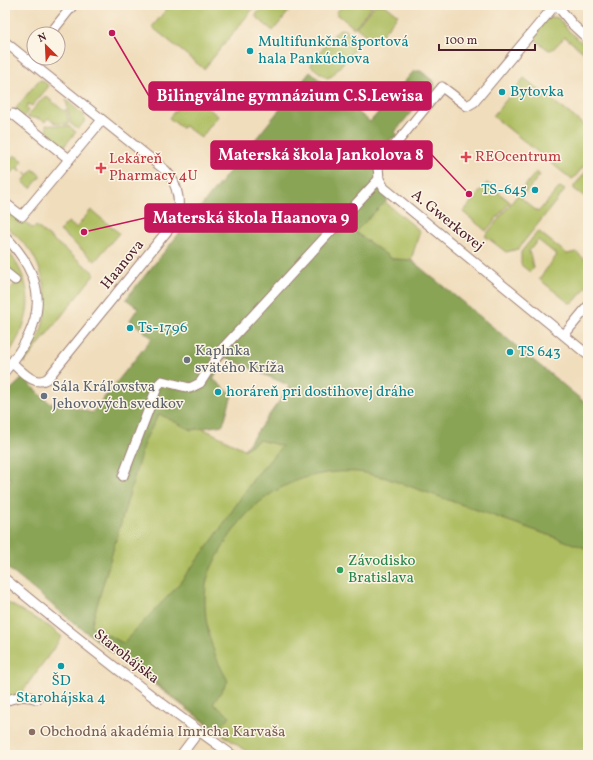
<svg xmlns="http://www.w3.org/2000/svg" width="593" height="760" font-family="Vollkorn,serif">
<rect width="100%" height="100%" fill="#fcf5e5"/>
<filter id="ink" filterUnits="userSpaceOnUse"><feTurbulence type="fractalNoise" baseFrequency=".025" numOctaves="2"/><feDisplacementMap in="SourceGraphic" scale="8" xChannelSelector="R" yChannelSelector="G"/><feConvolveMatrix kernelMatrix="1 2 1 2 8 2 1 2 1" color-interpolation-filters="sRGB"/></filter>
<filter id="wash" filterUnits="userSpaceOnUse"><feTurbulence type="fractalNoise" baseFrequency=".012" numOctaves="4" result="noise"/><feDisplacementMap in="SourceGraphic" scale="16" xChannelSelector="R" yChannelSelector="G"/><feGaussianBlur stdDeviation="0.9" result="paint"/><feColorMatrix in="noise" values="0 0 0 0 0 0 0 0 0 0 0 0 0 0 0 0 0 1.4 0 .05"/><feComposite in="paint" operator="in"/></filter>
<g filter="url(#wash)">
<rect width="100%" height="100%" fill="#f0ddbc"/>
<!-- green -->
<g fill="#adbd60" stroke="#7c6e46">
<polygon points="170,5 256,5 204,69 152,27"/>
<polygon points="264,5 294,5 273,31 255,16"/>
<polygon points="343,5 373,5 354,28 336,13"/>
<polygon points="375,5 385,5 398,15 375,43 356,27"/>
<polygon points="554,17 558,18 569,31 588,48 588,56 565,37 553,49 549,50 546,48 537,41 535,37 536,33 547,18"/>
<polygon points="341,29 345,30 357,39 357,46 332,76 327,78 311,66 311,62 338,30"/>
<polygon points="524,78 588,128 588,161 574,178 571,179 493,116"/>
<polygon points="42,80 49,86 32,106 28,104 26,107 29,110 22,119 13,112 38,81"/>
<polygon points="189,93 218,116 201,138 185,126 182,128 169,118"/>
<polygon points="45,97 48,98 64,111 66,109 69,124 55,123 48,118 45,122 40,119 27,117 42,99"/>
<polygon points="66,100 84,115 85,121 78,129 71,124"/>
<polygon points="46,125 69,126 76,132 61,150 47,139 48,137"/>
<polygon points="14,155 23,161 18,167 22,171 19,171 16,169 12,173 5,166"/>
<polygon points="33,169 41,176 31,188 23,182 27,176 24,173 25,172 29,175"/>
<polygon points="588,169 588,199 574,189 574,186"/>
<polygon points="536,172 540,175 521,198 538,212 560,187 565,190 518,249 506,252 485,236"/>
<polygon points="487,183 510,202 486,231 463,212"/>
<polygon points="385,202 420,231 411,260 392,259 355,232"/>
<path d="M5,206L32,228L36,226L93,272L94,275L24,363V360C29,351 36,343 40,333C50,307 46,275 31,252C24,242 14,234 5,225Z"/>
<polygon points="91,210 119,233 95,261 60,231 68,222 76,228"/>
<polygon points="538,231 567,254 576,252 588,262 588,285 574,302 569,303 539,279 557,255 538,240 529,251 534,268 530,272 521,265 521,252"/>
<path d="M5,247C37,287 34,318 5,359V296L18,280L5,269Z"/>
<polygon points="152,403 244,449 259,440 283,445 588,535 588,755 252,755 201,720 73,622"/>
<polygon points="5,601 50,627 62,637 19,696 5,701"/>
</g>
<!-- forest -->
<path fill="#8aa456" stroke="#6a6240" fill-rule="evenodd" d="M416,71H421L434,82L435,90L432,93L429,90L395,132L398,135L396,138H391L381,171L388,199L355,232L392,259L411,260L588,405V549L383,477C375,476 367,473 359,472C300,468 252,495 223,547C216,559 208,571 206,585C202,620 211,652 228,681L213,704L230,716L220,729L224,735L73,622L5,566V486L11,479L5,474V395L24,377L41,396L50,403L66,405L92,413L152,338L130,320L138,308L126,299L310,72L370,122L412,73ZM225,357L290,386L244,450L259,440L282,446L254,478L214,538L175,589L123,643L91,626L145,440L159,414L191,430L223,425L232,395L213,379Z"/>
</g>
<g filter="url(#ink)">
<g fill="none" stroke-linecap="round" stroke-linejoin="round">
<defs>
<g id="minor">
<polyline points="555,5 474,102 467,106 442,87 378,166 379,179 384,188 588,355"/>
<polyline points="557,5 573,25 588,39"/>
<polyline points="50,34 73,5"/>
<path d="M5,42L165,170C179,184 183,208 172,225L48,378C35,388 22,371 12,363"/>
<polyline points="13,114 69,159"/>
<polyline points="5,203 22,216 102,120"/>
<path d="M5,236C51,284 45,323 5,371"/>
<polyline points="5,272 15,280"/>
<polyline points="564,335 588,306"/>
<polyline points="123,476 158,385 162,381 190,388 200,383 222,349 379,179"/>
<path d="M5,579C79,640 154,699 232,755"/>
<path d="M5,701C17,697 25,694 37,699"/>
<polyline points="181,755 199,731"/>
</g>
</defs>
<!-- minor casing -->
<use href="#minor" stroke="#9d7e74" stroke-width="11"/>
<!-- minor -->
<use href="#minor" stroke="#fff" stroke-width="9"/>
</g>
</g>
<!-- markers -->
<g fill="#0f9aa8" stroke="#fcf5e5" stroke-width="1.5">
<circle cx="250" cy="51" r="4"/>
<circle cx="502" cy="92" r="4"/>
<circle cx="535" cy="190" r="4"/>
<circle cx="130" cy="328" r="4"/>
<circle cx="510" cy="352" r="4"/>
<circle cx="218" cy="392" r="4"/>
<circle cx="61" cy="666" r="4"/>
</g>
<g fill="#e0444e" stroke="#fcf5e5" stroke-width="1.5">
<path d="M464 151h4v4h4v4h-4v4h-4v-4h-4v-4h4z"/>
<path d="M99 162h4v4h4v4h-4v4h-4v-4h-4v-4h4z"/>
</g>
<g fill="#6b7280" stroke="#fcf5e5" stroke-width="1.5">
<circle cx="187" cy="360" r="4"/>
<circle cx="44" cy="396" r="4"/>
</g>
<circle fill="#2e9e5b" stroke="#fcf5e5" stroke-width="1.5" cx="340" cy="570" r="4"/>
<circle fill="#8d6e63" stroke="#fcf5e5" stroke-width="1.5" cx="32" cy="732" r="4"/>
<g text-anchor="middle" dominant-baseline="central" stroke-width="3" stroke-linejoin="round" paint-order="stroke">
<!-- culture labels -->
<g font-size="15" fill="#0d838f" stroke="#fcf5e5" text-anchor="start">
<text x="258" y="42">Multifunkčná športová<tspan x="258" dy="17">hala Pankúchova</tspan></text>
<text x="510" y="92">Bytovka</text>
<text x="527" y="190" text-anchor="end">TS-645</text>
<text x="138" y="328">Ts-1796</text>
<text x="518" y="352">TS 643</text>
<text x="226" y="392">horáreň pri dostihovej dráhe</text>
<text x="61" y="681" text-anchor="middle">ŠD<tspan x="61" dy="17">Starohájska 4</tspan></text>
</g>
<!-- health labels -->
<g font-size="15" fill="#be3a42" stroke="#fcf5e5" text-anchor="start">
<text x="475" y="157">REOcentrum</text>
<text x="109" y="159">Lekáreň<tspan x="109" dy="17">Pharmacy 4U</tspan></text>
</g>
<!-- street labels -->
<g font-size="15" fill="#4a1f2b" stroke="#fcf5e5">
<text transform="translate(447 221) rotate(39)">A. Gwerkovej</text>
<text transform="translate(123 265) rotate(-51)">Haanova</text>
<text transform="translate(126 657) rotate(38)">Starohájska</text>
</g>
<!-- worship labels -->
<g font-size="15" fill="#5b616d" stroke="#fcf5e5" text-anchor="start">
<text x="195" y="351">Kaplnka<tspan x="195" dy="17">svätého Kríža</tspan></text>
<text x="52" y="387">Sála Kráľovstva<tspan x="52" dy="17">Jehovových svedkov</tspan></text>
</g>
<!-- leisure labels -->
<g font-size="15" fill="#27864d" stroke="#fcf5e5" text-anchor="start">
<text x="348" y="561">Závodisko<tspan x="348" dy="17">Bratislava</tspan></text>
</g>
<!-- education labels -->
<g font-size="15" fill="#785e54" stroke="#fcf5e5" text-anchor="start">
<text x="40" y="732">Obchodná akadémia Imricha Karvaša</text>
</g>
</g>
<!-- callouts -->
<path fill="none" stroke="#c2185b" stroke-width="1.5" d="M112 33L149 96M469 194L432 155M84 232L145 218"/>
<g fill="#c2185b" stroke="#fcf5e5" stroke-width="1.5">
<circle cx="112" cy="33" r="4"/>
<circle cx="469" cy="194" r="4"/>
<circle cx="84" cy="232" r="4"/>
</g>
<g fill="#c2185b" stroke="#c2185b" stroke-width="1.5">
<rect x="149" y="82" width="282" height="28" rx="4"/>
<rect x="211" y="141" width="221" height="28" rx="4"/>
<rect x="145" y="204" width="212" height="28" rx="4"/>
</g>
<g font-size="16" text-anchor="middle" font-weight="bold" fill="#fff">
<text x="290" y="101">Bilingválne gymnázium C.S.Lewisa</text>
<text x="321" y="160">Materská škola Jankolova 8</text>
<text x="251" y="223">Materská škola Haanova 9</text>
</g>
<!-- margin -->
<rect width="593" height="760" fill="none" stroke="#fcf5e5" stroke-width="20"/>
<!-- north arrow -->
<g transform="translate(46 46) rotate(336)"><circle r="19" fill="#fcf5e5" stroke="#b59f9b"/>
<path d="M0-3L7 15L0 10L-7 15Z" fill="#c8321e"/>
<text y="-6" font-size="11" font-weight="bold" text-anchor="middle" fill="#4a1f2b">N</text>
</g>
<!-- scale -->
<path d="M439 44v6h96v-6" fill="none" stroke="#4a1f2b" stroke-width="2"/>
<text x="445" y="44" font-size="12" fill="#4a1f2b" stroke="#fcf5e5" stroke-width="3" paint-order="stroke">100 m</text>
</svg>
